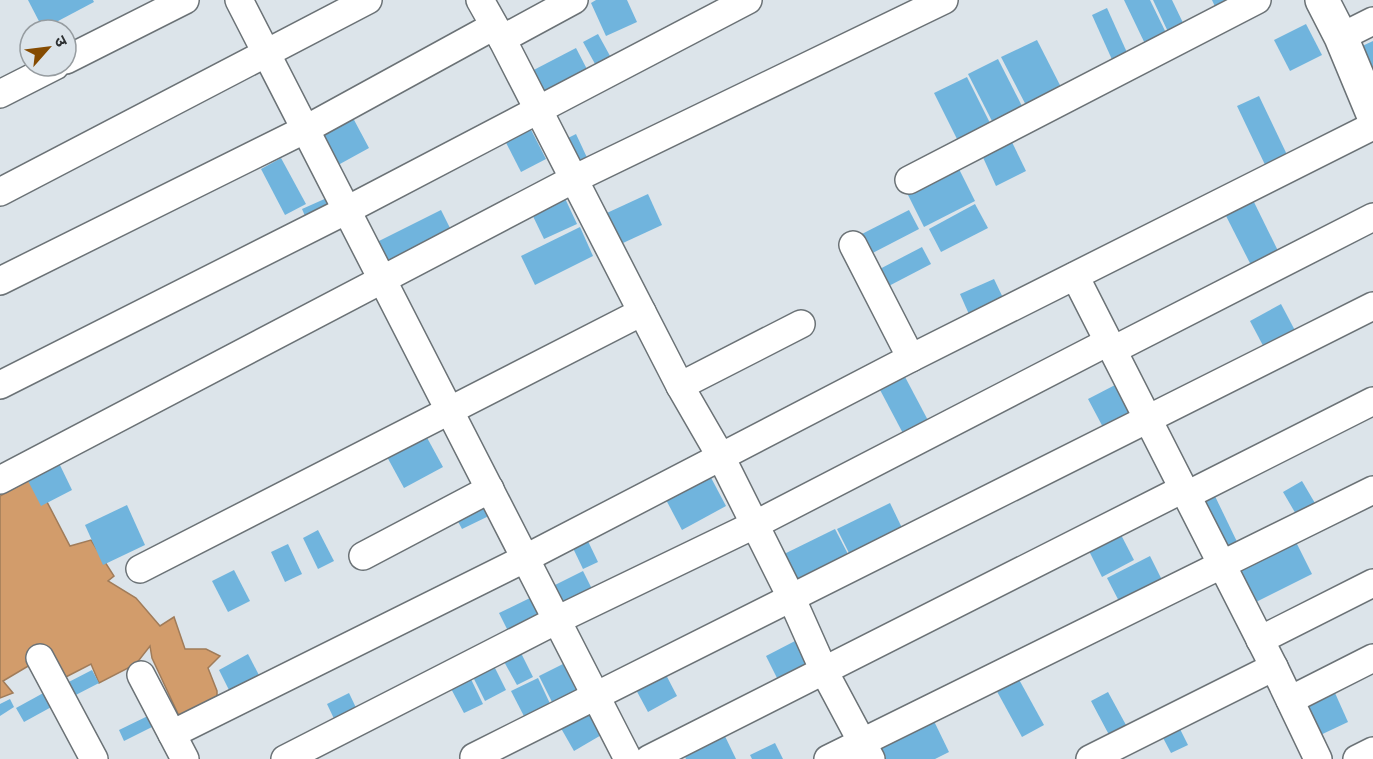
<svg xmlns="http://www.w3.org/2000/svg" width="1373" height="759" font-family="Raleway,'Noto Sans Devanagari',sans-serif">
<rect width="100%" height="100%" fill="#dce4ea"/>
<!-- water -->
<polygon fill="#d29c6b" stroke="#a07c5a" stroke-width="1.5" points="34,477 70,546 91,540 114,576 108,581 136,598 160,626 174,617 185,649 206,649 220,656 208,668 217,691 217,704 180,718 152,658 150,646 136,664 99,683 91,664 60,680 40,659 3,681 13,693 0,698 0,496"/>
<!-- building -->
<g fill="#70b4dd">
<polygon points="28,0 93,0 94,2 43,29"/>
<polygon points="596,0 627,0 637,22 606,36 591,3"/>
<polygon points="1124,0 1150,0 1169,39 1148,50"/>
<polygon points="1153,0 1172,0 1186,29 1170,36"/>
<polygon points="1212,0 1234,0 1217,11"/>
<polygon points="1107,8 1129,57 1114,64 1092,15"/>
<polygon points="1306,24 1322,55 1290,71 1274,40"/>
<polygon points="598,34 615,65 600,73 583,42"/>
<polygon points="1037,40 1064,93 1029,111 1001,57"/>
<polygon points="1373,41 1373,79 1358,48"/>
<polygon points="576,48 590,75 541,101 526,74"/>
<polygon points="998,59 1023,108 993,123 968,74"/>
<polygon points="967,77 992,127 959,143 934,93"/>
<polygon points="1259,96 1290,161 1268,171 1237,106"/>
<polygon points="353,118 369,148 329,170 313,140"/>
<polygon points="525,118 546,159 521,172 500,131"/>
<polygon points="576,134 590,164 574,172 560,142"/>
<polygon points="1010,138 1026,171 996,186 981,153"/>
<polygon points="281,158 306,204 285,215 261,169"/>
<polygon points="956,163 975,201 924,227 905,189"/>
<polygon points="562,192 577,224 544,239 529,208"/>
<polygon points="648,194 662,225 610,249 596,218"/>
<polygon points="329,197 335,211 308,223 302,209"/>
<polygon points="1252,198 1282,259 1255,273 1224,212"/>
<polygon points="975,204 988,228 941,252 929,229"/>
<polygon points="441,210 454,236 386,269 373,244"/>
<polygon points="909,210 919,229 863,258 854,238"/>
<polygon points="580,227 593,256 535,285 521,256"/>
<polygon points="922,247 931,264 883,289 874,272"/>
<polygon points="994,279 1006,304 972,321 960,294"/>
<polygon points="1281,304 1299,338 1268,355 1250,321"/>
<polygon points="904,375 931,426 906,439 879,388"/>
<polygon points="1117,384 1134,415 1105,431 1088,399"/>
<polygon points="425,434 443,467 404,488 386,455"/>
<polygon points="57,459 72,490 41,506 25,475"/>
<polygon points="708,472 726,506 682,530 664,496"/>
<polygon points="1302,481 1319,510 1300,521 1283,492"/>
<polygon points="1212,490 1241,550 1226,557 1197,497"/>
<polygon points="486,495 495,513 462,529 453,512"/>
<polygon points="890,503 904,532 852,559 837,529"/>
<polygon points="127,505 145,545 103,565 85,525"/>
<polygon points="835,529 849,556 792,585 778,557"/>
<polygon points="1118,529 1134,560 1102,577 1086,545"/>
<polygon points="318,530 334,561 318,569 303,538"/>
<polygon points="586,537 598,562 583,569 571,544"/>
<polygon points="1295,540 1312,574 1252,604 1235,571"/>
<polygon points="288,544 302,574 285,582 271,552"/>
<polygon points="1150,556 1165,586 1122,607 1107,578"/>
<polygon points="234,570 250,601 228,612 212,581"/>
<polygon points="583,571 595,595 560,613 547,589"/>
<polygon points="532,597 545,622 512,639 499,613"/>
<polygon points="795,641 810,672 781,686 766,656"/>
<polygon points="519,649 533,677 517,685 502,658"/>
<polygon points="248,654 262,681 232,696 219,670"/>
<polygon points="491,660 506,690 485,701 470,671"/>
<polygon points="563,664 579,696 555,708 539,676"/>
<polygon points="92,670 99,683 68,699 61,686"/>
<polygon points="664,671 677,696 648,712 634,686"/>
<polygon points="468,673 483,704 464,713 448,683"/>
<polygon points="1016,674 1044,725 1022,737 994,686"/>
<polygon points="538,678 553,710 527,722 511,691"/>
<polygon points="47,691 55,705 24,722 16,708"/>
<polygon points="1108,692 1132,736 1115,746 1091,701"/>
<polygon points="349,693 359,714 337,725 327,704"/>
<polygon points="1335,693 1348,722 1314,738 1300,709"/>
<polygon points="10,699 14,707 0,716 0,704"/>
<polygon points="588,707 603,734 574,751 558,723"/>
<polygon points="156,712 162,722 124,741 119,730"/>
<polygon points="932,717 949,752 935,759 875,759 870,748"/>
<polygon points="1178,725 1188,745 1171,753 1161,734"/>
<polygon points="721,728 736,759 686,759 681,748"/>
<polygon points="775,743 783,759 752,759 750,755"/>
</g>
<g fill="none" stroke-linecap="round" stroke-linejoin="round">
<defs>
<g id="minor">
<polyline points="239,0 628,759"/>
<polyline points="480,0 502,39 680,386 721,457 791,597 824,671 871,759"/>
<polyline points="1341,37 1373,21"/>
<polyline points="502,39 574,0"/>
<polyline points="66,60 185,0"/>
<polyline points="0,94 55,66"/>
<polyline points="909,180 1257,0"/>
<polyline points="0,192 368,0"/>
<polyline points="853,245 911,358"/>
<polyline points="1075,276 1274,667 1318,759"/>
<polyline points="0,281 306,129 494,26"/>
<polyline points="1113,350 1373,217"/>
<polyline points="0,385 347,210 748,0"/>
<polyline points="680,386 801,324"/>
<polyline points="0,480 574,179 944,0"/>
<polyline points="1187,495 1373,401"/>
<polyline points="363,556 490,489"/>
<polyline points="140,569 642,312"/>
<polyline points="1260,640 1373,583"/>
<polyline points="40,658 94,759"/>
<polyline points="141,675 185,759"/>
<polyline points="1290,700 1373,658"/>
<polyline points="172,734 526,558 911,358 1373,126"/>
<polyline points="474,757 1373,306"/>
<polyline points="285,759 557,620 756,524 1108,342"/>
<polyline points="649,759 1183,489"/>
<polyline points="828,759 1373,490"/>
<polyline points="1090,759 1274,667"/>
<polyline points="1357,759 1373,751"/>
</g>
<polyline id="tertiary" points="1322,0 1341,37 1373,114"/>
</defs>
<!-- minor casing -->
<use href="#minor" stroke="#6b7276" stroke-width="30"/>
<!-- tertiary casing -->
<use href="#tertiary" stroke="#6b7276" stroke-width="36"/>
<!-- minor -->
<use href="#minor" stroke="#fff" stroke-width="27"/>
<!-- tertiary -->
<use href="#tertiary" stroke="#fff" stroke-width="33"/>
</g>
<!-- north arrow -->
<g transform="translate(48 48) rotate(62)"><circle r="28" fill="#dce4ea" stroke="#969ca0" stroke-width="1.5"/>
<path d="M0-4.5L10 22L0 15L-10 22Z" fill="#854b01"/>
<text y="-9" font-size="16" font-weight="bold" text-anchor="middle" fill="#2d3032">उ</text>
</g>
</svg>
